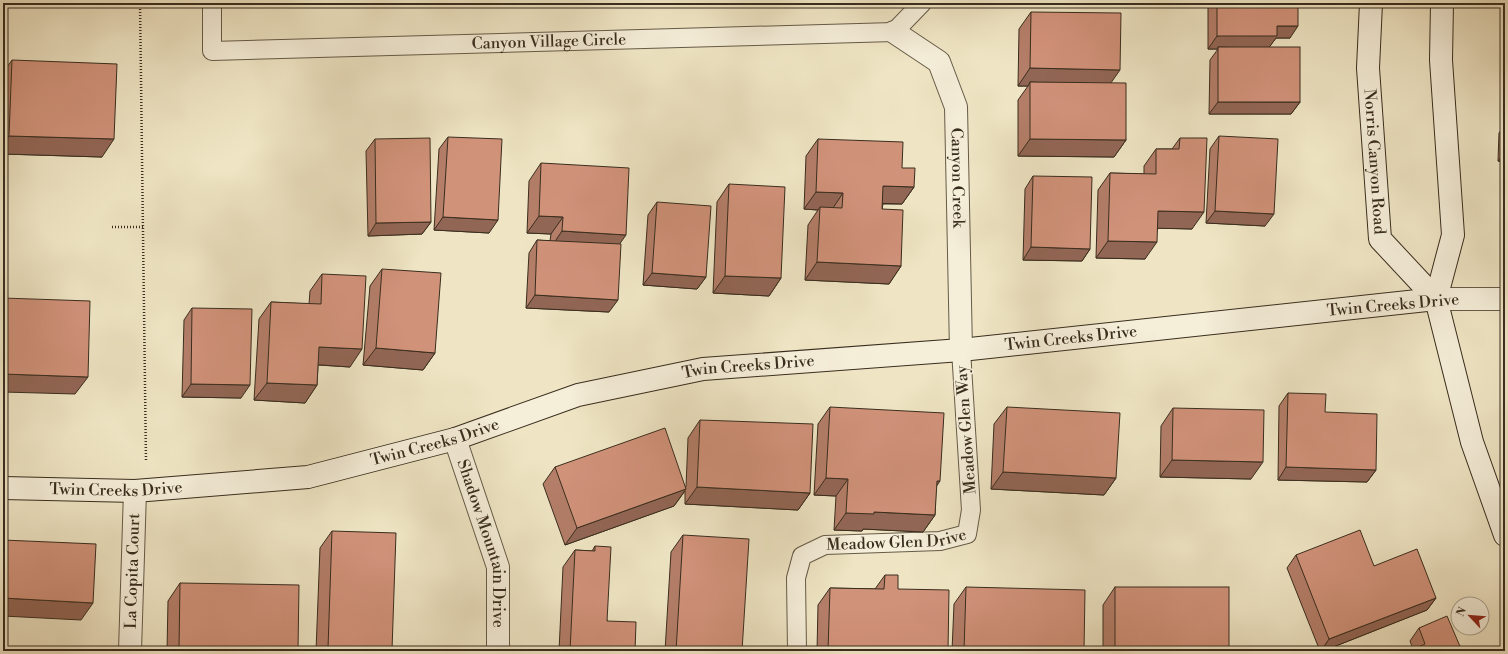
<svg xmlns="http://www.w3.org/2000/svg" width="1508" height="654" font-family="'Libre Bodoni',serif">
<rect width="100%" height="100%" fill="#efe5c4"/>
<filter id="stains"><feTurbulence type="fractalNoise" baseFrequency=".005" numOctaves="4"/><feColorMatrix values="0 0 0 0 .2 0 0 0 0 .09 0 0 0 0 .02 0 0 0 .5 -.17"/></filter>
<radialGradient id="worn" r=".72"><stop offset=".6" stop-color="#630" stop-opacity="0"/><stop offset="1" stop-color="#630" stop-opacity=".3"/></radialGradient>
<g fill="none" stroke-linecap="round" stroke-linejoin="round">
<defs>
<g id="lane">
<path id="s1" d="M212,3V51L894,32L922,3"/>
<path id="s2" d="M797,651L796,578L802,556L825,545L940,541L967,534L971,510L961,350"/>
</g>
<g id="street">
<path id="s3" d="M894,32L939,62L956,107L961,350"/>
<polyline points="1436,299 1505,299"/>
<path id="s4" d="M455,439L498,567V651"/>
<path id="s5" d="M130,651L135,491"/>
</g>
<g id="secondary">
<path id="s6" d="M1371,3L1368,68L1380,239L1436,299L1472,442L1505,535"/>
<polyline points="1436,299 1453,235 1441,60 1442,3"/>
<path id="s7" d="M3,488L135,491L308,477L455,439L578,395L703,369L961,350L1436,299"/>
</g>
</defs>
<!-- lane casing -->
<use href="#lane" stroke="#665b48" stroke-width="20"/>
<!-- street casing -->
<use href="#street" stroke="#665b48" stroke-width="24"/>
<!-- secondary casing -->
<use href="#secondary" stroke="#392d1e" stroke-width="24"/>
<!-- path -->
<g stroke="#392d1e" stroke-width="2.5" stroke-dasharray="1 2" stroke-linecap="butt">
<polyline points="140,3 146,462"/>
<polyline points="112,227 143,227"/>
</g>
<!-- lane -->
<use href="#lane" stroke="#f5eed9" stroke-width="18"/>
<!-- street -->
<use href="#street" stroke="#f5eed9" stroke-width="22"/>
<!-- secondary -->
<use href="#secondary" stroke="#f5eed9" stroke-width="22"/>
</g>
<!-- wall -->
<g fill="#b47e69" stroke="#392d1e">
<polygon points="1208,3 1298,3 1290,38 1276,38 1269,47 1300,102 1291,114 1209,114 1210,60 1218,49 1208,49"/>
<polygon points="1031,12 1110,83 1126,140 1114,157 1018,156 1018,100 1028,86 1018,86 1019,29"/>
<polygon points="12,60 102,157 3,154 3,73"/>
<polygon points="1505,125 1505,162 1498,161 1499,133"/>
<polygon points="1219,136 1265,226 1206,223 1210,149"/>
<polygon points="448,137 489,233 434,230 439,149"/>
<polygon points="1180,138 1192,229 1158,228 1145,259 1096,258 1098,190 1110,173 1144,174 1144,166 1156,149 1172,149"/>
<polygon points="375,139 431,222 422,234 368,236 366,151"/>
<polygon points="818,139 902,168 914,187 902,204 883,204 882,209 901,266 889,284 805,280 808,225 818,210 804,209 806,156"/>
<polygon points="541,163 619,244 609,312 526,308 529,253 537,240 550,241 551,234 527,233 529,181"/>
<polygon points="1033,176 1090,249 1082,261 1023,260 1025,189"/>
<polygon points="729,184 781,278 769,296 713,293 717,202"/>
<polygon points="657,202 706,277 697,289 643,285 648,215"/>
<polygon points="382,269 435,353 423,370 363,365 370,286"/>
<polygon points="322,274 350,367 318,365 317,385 305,403 254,400 259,319 271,302 309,304 310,291"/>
<polygon points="192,308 241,398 182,397 184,320"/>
<polygon points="1288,393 1325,412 1376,470 1367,482 1278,480 1279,406"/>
<polygon points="830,407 936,487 935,515 923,532 863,529 862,531 834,530 836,496 814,495 818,424"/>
<polygon points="1007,407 1116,478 1104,495 991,489 994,424"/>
<polygon points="1173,408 1251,479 1160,477 1161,426"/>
<polygon points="700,420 810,493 798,510 685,504 685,491 674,506 565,545 543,484 555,467 686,487 688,438"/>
<polygon points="332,531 392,651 316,651 320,548"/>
<polygon points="683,535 742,651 665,651 671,552"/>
<polygon points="595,546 607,621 635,651 559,651 563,567 575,550 592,551"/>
<polygon points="1296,555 1374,566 1436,598 1427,610 1323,651 1320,651 1287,568"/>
<polygon points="885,575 898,589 948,651 817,651 818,605 830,588 875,589"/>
<polygon points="180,583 298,649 296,651 167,651 168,601"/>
<polygon points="966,587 1084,651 952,651 954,604"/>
<polygon points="1115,587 1229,651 1103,651 1103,605"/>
<polygon points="1419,628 1462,651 1413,649 1410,641"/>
</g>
<!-- shaded-wall -->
<g fill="#926655" stroke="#392d1e">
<polygon points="1277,26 1298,26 1290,38 1276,38 1268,49 1218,47 1218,49 1208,49 1217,36"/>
<polygon points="1030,68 1120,70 1108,87 1030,82 1028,86 1018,86"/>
<polygon points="1218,102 1300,102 1291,114 1209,114"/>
<polygon points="9,136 114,139 102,157 3,154 3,145"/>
<polygon points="1030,139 1126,140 1114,157 1018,156"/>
<polygon points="1505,152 1505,162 1498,161"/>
<polygon points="883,186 914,187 902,204 871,203"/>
<polygon points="816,192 843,193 831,211 820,207 818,210 804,209"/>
<polygon points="1158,211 1204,212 1192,229 1146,228"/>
<polygon points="1215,211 1274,214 1265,226 1206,223"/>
<polygon points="539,216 563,217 551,234 527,233"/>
<polygon points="443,217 498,220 489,233 434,230"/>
<polygon points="431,222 422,234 368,236 376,223"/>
<polygon points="562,231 626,235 614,252 550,249"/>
<polygon points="1108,241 1157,242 1145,259 1096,258"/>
<polygon points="1031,247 1090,249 1082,261 1023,260"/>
<polygon points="817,262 901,266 889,284 805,280"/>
<polygon points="652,273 706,277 697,289 643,285"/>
<polygon points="725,276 781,278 769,296 713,293"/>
<polygon points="535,295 618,300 609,312 526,308"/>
<polygon points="319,347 362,349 350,367 307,364"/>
<polygon points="376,348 435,353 423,370 363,365"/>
<polygon points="3,374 88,377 75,394 3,392"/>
<polygon points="267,383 317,385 305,403 254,400"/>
<polygon points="191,384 250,385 241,398 182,397"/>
<polygon points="1172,460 1263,462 1251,479 1160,477"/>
<polygon points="1286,467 1376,470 1367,482 1278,480"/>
<polygon points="1003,472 1116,478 1104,495 991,489"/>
<polygon points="826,478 848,479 836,496 814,495"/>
<polygon points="937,481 940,481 928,499"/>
<polygon points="697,487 810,493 798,510 685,504"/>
<polygon points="686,489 674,506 565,545 577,528"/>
<polygon points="874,512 935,515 923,532 863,529 862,531 834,530 846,513"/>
<polygon points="3,598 93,603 81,620 3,616"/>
<polygon points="1436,598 1427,610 1323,651 1321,651 1329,639"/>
<polygon points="179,647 298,649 296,651 175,651"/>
<polygon points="328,648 392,650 392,651 326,651"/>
</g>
<!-- building -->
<g fill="#d1927a" stroke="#392d1e">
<polygon points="1217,3 1298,3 1298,26 1277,26 1277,36 1217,36"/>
<polygon points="1031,12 1121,13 1120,70 1030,68"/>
<rect x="1218" y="47" width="82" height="55"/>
<polygon points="12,60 117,64 114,139 9,136"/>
<polygon points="1030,82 1126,83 1126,140 1030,139"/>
<polygon points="1219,136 1278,139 1274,214 1215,211"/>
<polygon points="448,137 502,139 498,220 443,217"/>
<polygon points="430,138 431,222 376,223 375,139"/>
<polygon points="1180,138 1207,138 1204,212 1158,211 1157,242 1108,241 1110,173 1156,174 1156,149 1179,149"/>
<polygon points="818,139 903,142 902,168 915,168 914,187 883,186 882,209 903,210 901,266 817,262 820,207 842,208 843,193 816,192"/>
<polygon points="541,163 629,168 626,235 562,231 563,217 539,216"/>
<polygon points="1033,176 1092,177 1090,249 1031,247"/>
<polygon points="729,184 785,187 781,278 725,276"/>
<polygon points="657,202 711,206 706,277 652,273"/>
<polygon points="537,240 621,244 618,300 535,295"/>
<polygon points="382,269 441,273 435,353 376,348"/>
<polygon points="322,274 366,276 362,349 319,347 317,385 267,383 271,302 321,304"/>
<polygon points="3,298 90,301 88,377 3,374"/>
<polygon points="192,308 252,309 250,385 191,384"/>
<polygon points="1288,393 1326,394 1325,412 1377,414 1376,470 1286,467"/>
<polygon points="830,407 944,413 940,481 937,481 935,515 874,512 874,514 846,513 848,479 826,478"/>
<polygon points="1007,407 1120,413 1116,478 1003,472"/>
<polygon points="1173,408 1264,410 1263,462 1172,460"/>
<polygon points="700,420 813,424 810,493 697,487"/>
<polygon points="665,428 686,489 577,528 555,467"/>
<polygon points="1360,530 1374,566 1417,549 1436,598 1329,639 1296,555"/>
<polygon points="332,531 396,533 392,650 328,648"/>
<polygon points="683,535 749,539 742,651 676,651"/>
<polygon points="3,540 96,544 93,603 3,598"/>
<polygon points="595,546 611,547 607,621 636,622 635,651 570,651 575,550 595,551"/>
<polygon points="885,575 898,575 898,589 949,590 948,651 828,651 830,588 884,589"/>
<polygon points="180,583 299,585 298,649 179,647"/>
<polygon points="966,587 1085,590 1084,651 964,651"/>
<rect x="1115" y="587" width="114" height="64"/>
<polygon points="1447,616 1462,651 1409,651 1425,644 1419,628"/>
</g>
<g text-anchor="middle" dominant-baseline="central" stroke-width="3.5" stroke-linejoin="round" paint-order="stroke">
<!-- street labels -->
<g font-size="16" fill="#392d1e" stroke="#f5eed9">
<text stroke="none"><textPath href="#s1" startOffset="385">Canyon Village Circle</textPath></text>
<text stroke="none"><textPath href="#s6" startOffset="159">Norris Canyon Road</textPath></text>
<text stroke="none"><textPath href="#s3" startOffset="173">Canyon Creek</textPath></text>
<text transform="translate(1393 305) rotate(-5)">Twin Creeks Drive</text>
<text stroke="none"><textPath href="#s7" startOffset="1085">Twin Creeks Drive</textPath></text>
<text stroke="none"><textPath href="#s7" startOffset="761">Twin Creeks Drive</textPath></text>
<text transform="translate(966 430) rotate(-94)">Meadow Glen Way</text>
<text stroke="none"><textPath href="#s7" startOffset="437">Twin Creeks Drive</textPath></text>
<text stroke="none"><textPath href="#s7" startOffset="113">Twin Creeks Drive</textPath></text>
<text stroke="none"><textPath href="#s2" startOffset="193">Meadow Glen Drive</textPath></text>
<text stroke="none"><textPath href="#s4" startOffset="109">Shadow Mountain Drive</textPath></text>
<text stroke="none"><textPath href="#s5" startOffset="80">La Copita Court</textPath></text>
</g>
</g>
<!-- margin -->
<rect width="1508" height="654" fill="none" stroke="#efe5c4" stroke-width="16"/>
<rect x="4" y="4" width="1500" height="646" fill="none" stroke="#392d1e" stroke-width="2"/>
<rect x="8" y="8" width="1492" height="638" fill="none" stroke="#392d1e"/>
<!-- north arrow -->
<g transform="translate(1470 616) rotate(296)"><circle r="19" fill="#f5eed9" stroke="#aaa18e"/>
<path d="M0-3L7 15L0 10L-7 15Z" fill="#8f2418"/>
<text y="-6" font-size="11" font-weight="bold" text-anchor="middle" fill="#392d1e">N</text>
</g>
<rect width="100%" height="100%" filter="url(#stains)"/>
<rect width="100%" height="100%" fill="url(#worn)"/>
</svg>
